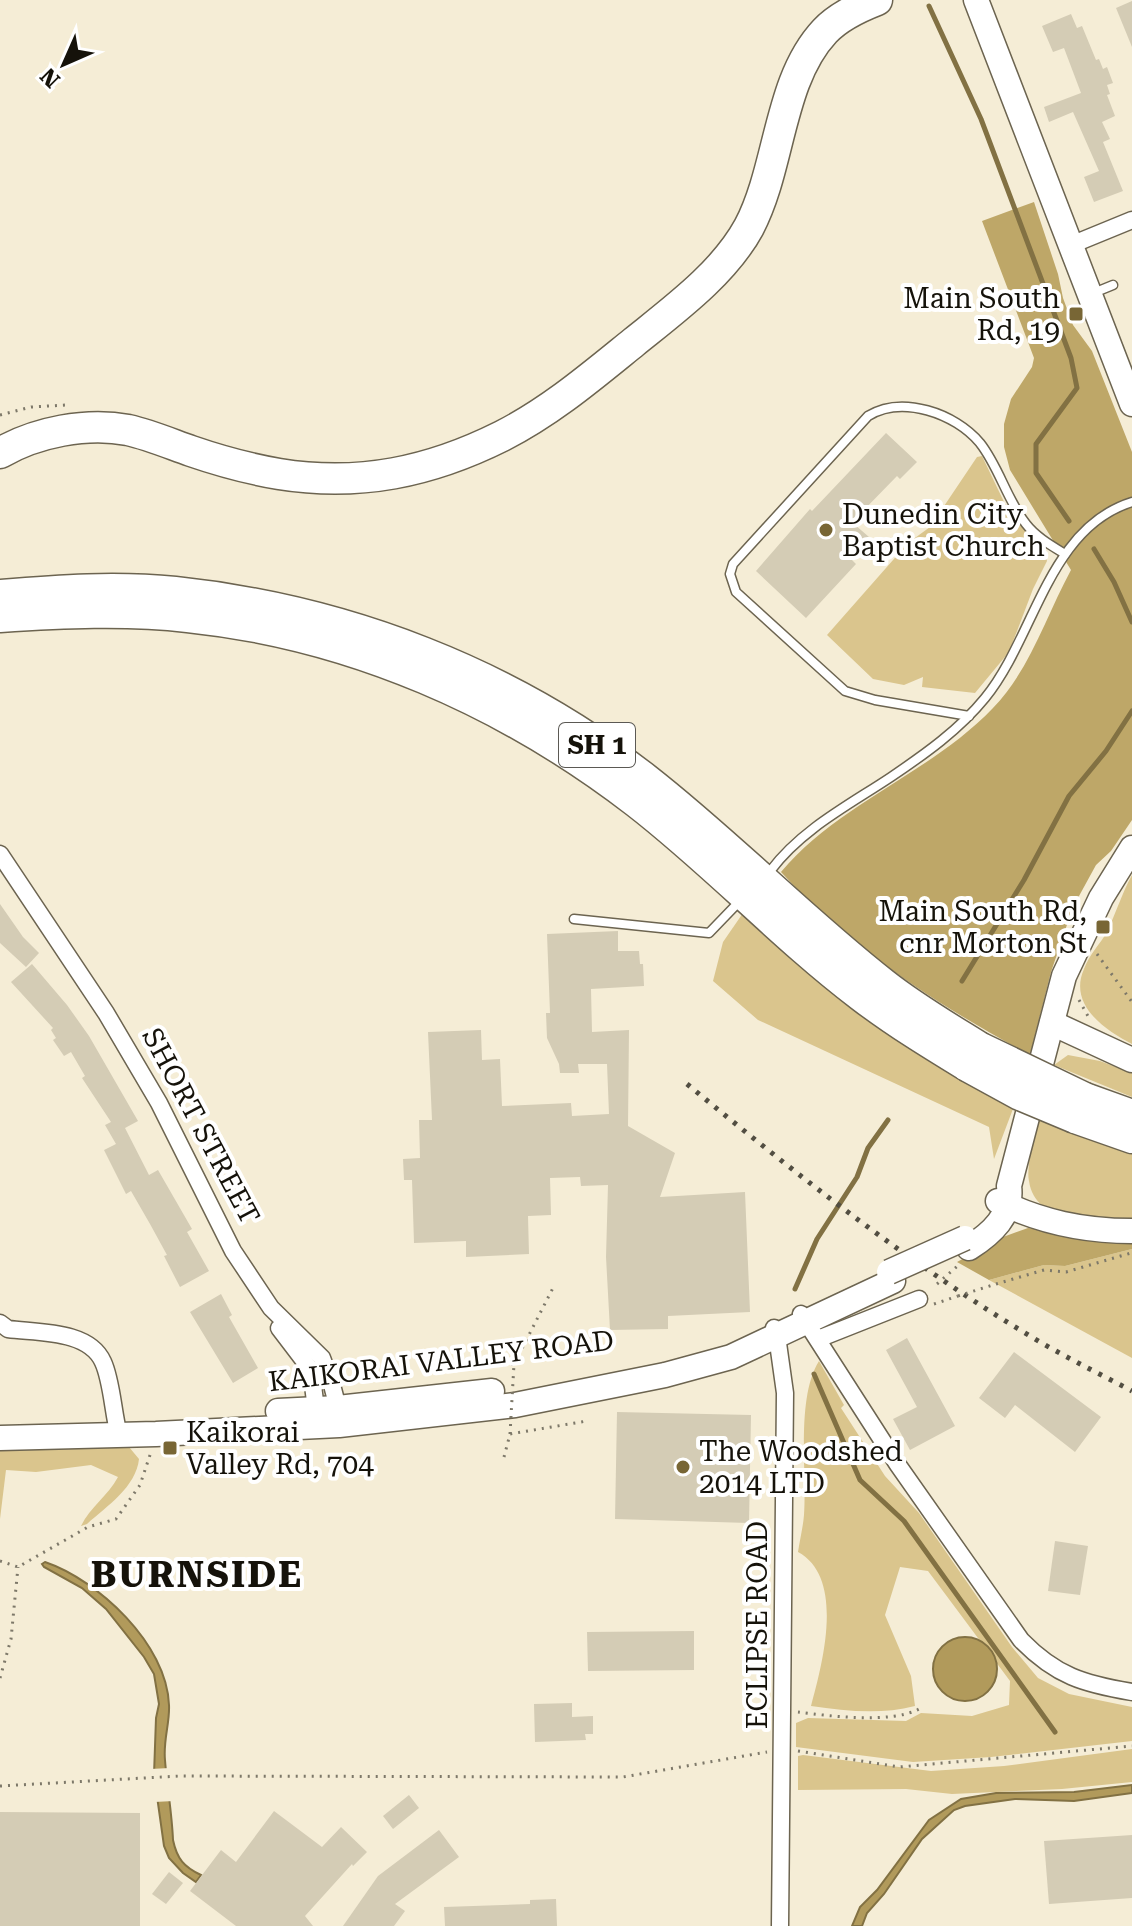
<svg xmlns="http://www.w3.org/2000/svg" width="1132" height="1926" font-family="'Roboto Serif',serif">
<rect width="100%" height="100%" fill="#f5edd6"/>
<!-- green -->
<g fill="#dac58d">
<polygon points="982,456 1006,506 1046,555 1047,561 1033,589 1009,652 975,693 922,687 923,677 904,685 873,679 827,635 908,543 930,527 977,457"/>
<path d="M1132,875V1044C1105,1030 1068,1005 1084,969C1089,955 1100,944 1107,932C1116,913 1122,893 1132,875Z"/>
<polygon points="743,913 1016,1101 994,1159 989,1127 758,1020 713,981 723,942"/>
<polygon points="1068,1055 1100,1061 1132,1073 1132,1097 1054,1065"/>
<path d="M1040,1112L1132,1153V1221C1099,1219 1035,1226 1029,1181C1026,1163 1036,1130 1040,1112Z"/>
<polygon points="1132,1249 1132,1358 989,1280 1044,1265 1065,1266"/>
<path d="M819,1361L844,1405L841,1408L885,1476L919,1513L1012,1647L1038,1678L1069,1694L1132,1707V1741L991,1757L913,1762L796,1747V1723L808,1718L906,1721L921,1713L972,1716L1009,1705L1010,1681L928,1571L900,1567L885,1615L911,1676L915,1706C880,1715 846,1711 811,1706C822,1665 846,1578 798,1552C800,1539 803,1527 804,1515C807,1471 796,1398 819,1361Z"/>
<path d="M129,1447L139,1459C136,1487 107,1506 87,1524L81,1526C90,1507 108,1496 118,1477L91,1465L36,1472L6,1470L0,1519V1451Z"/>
<polygon points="1132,1749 1132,1782 1062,1789 952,1794 906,1789 798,1790 798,1756 803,1755 931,1771 1004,1766"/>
</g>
<!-- forest -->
<g fill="#bea768">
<path d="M1034,202L1058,274L1063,298L1073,325L1092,351L1132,452V820L1111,851L1096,865L1073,907L1051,972L1030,1055C939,1006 851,949 781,872C839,803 931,773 993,708C1030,670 1046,616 1071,570L1010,470L1004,447V424L1011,399L1032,367L1034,358L982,221Z"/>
<polygon points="1028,1228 1060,1232 1132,1235 1132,1249 1065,1266 1044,1265 989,1280 957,1262 1003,1237"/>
</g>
<!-- water -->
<g fill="#b19a5b" stroke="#827143" stroke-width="2">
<path d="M45,1562C98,1580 167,1644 169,1705C170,1723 163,1740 165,1760C167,1787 172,1813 173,1840C177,1859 184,1867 201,1875L196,1882L183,1873L169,1858L164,1846L154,1775L156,1718L159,1704L154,1674L144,1657L106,1609L82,1588L44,1567L42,1564Z"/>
<circle cx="965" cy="1669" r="32"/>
<polygon points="1132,1785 1132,1793 1074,1801 1015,1799 965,1806 954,1810 922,1839 884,1894 867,1913 862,1926 852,1926 860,1907 877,1890 929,1820 961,1799 996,1793 1074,1792"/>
</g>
<!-- pier -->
<polygon fill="#f5edd6" points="170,1768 174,1801 154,1802 150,1769"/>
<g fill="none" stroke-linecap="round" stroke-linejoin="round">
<!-- stream -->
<g stroke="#827143" stroke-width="5">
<polyline points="929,6 981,119 1071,358 1077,388 1036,444 1036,473 1069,521"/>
<polyline points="1094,549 1114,582 1132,622"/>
<polyline points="962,981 1024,880 1069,796 1106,751 1132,711"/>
<polyline points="795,1289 817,1239 857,1177 868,1148 888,1120"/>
<polyline points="814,1374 860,1480 904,1521 1055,1732"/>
</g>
</g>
<!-- building -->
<g fill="#d4ccb5">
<polygon points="1132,1 1132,47 1116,8"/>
<polygon points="1071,14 1077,28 1082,26 1096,60 1099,59 1103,69 1107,67 1113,83 1107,85 1110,94 1107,95 1115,116 1102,122 1110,139 1103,142 1123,191 1094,202 1084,177 1099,171 1073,112 1049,122 1044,107 1081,93 1064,48 1053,52 1042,26"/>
<polygon points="886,433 917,462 900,479 897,476 860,514 862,516 854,524 869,537 850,558 856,564 806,618 756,571 810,509 812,511"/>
<polygon points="0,904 23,937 39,953 26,967 0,943"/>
<polygon points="618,931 618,951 639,951 640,964 643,964 644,986 591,989 592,1032 629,1030 628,1126 675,1153 660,1197 745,1192 750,1312 668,1316 668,1329 610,1330 606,1257 608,1185 581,1186 580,1177 550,1178 551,1215 528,1216 529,1254 466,1257 466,1241 414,1243 412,1180 404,1180 403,1159 420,1158 419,1120 432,1120 428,1032 481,1030 482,1060 500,1059 502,1106 571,1103 572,1116 609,1114 607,1064 578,1064 579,1073 560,1073 559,1064 547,1038 546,1013 550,1013 547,934"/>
<polygon points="32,964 67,1005 89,1036 138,1121 125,1128 149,1175 158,1170 192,1229 187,1232 209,1271 180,1287 164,1256 167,1255 150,1224 131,1191 126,1194 104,1150 116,1144 105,1125 111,1122 82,1078 85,1076 71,1052 64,1056 53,1040 56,1038 51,1030 53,1028 11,982"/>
<polygon points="221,1294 232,1315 229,1317 258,1368 233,1383 190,1312"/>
<polygon points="907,1338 955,1426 910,1450 893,1419 917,1407 886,1350"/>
<polygon points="1014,1352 1101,1417 1075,1452 1015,1405 1005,1418 979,1398"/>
<polygon points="617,1412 751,1415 749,1523 615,1519"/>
<polygon points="1055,1541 1088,1546 1080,1595 1048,1591"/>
<polygon points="694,1631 694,1670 588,1671 587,1632"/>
<polygon points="572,1703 572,1717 593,1716 593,1734 585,1734 586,1740 535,1742 534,1704"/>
<polygon points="409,1795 419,1808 393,1829 383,1816"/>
<polygon points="274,1811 322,1847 341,1827 367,1852 353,1866 352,1864 305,1916 313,1926 236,1926 190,1891 221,1850 236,1862"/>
<polygon points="0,1812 140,1813 140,1926 0,1926"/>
<polygon points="439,1830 459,1857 395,1904 405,1911 394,1926 343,1926 378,1876"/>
<polygon points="1132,1835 1132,1898 1049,1904 1044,1841"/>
<polygon points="169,1872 183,1883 166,1904 152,1894"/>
<polygon points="556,1899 557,1926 445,1926 444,1907 530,1904 530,1900"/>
</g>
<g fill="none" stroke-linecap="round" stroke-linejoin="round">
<defs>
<g id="lane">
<polyline points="1091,294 1113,285"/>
<path d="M969,716L875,700L845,691L736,592L730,574L733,564L868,416C902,395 955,413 980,443C999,467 1007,500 1026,524C1036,537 1052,546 1065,554"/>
<path d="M771,870C802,829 849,805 891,777C925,754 959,730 985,698C1035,637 1048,528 1132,502"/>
<polyline points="574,919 709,933 736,905"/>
</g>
<g id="street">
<polyline points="1071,245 1132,220"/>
<polyline points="0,854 106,1013 159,1103 233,1251 271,1308 322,1358 332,1385 338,1408"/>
<path d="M801,1314L898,1465L1021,1640C1056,1676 1084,1684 1132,1692"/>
<path d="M0,1323L8,1329C38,1333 89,1330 103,1362C112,1381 113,1414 119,1435"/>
<polyline points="279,1328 311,1370 316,1409"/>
<polyline points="774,1328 777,1336 785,1393 780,1926"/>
<polyline points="818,1339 919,1299"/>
</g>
<g id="secondary">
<polyline points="976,0 1132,404"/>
<polyline points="1052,1023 1132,1060"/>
<path d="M998,1201C1041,1222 1083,1231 1132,1231"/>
<path d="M969,1248C991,1234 1013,1215 1009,1186L1064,976L1101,898L1132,848"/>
<polyline points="278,1411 338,1408 492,1391"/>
<polyline points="0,1438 156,1434 339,1425 515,1405 665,1375 731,1357 893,1281"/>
</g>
<g id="highway">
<path d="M0,453C36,432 87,422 128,430C150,435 171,444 191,451C220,461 250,469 279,474C359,487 430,472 502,436C551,411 592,376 634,342C675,309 724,273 749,227C781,166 778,81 825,31C839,16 859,7 877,0"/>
<path d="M0,595C58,590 117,586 175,592C346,610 510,673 646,779C728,843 801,919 884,984C913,1007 947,1027 979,1047"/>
<path d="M0,617C62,613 126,610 188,617C352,634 506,702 636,802C714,862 782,936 861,996C895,1022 931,1044 967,1066"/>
<polyline points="1085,1098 1132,1115"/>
<polyline points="1075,1118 1132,1138"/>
</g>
</defs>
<!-- lane casing -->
<use href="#lane" stroke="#6c6450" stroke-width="11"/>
<!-- street casing -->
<use href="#street" stroke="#6c6450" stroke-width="19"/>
<!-- secondary casing -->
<use href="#secondary" stroke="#6c6450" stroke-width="27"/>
<!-- highway casing -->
<use href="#highway" stroke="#6c6450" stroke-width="33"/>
<!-- path -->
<g stroke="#7d7869" stroke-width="3" stroke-dasharray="2 6" stroke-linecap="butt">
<polyline points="0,415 31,407 67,405"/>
<polyline points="1097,954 1132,1002"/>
<polyline points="1079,1000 1089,1018"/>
<polyline points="996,1284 1044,1270 1066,1272 1131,1253"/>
<polyline points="934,1304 958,1296"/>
<polyline points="431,1369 514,1364"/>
<polyline points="504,1457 510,1434 587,1421"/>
<polyline points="0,1561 18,1567 88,1527 116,1519 140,1485 151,1452"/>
<polyline points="0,1678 11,1639 18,1567"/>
<path d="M798,1712C829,1716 891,1724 919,1709"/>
<polyline points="798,1751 899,1767 1132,1746"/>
<polyline points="0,1786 180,1776 623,1777 767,1752"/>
</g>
<!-- lane -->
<use href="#lane" stroke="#fff" stroke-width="8"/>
<!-- street -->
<use href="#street" stroke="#fff" stroke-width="16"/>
<!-- secondary -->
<use href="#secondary" stroke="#fff" stroke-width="24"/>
<!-- highway -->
<use href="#highway" stroke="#fff" stroke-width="30"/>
<!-- rail -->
<path stroke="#524e42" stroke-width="5" stroke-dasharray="4 8" stroke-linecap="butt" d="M687,1084C796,1174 908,1263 1030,1336C1063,1356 1098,1373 1132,1391"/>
<defs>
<polyline id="secondary-bridge" points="889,1272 965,1238"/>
<g id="highway-bridge">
<polyline points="979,1047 1085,1098"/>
<polyline points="967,1066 1020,1095 1075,1118"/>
</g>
</defs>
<!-- secondary-bridge casing -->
<use href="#secondary-bridge" stroke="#6c6450" stroke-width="27" stroke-linecap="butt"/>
<!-- highway-bridge casing -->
<use href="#highway-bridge" stroke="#6c6450" stroke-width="33" stroke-linecap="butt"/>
<!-- path-bridge -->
<g stroke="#7d7869" stroke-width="3" stroke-dasharray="2 6" stroke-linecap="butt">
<polyline points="937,1284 961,1263"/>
<polyline points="958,1296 996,1284"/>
<polyline points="510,1434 514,1364 555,1284"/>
</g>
<!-- secondary-bridge -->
<use href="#secondary-bridge" stroke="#fff" stroke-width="24"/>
<!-- highway-bridge -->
<use href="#highway-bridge" stroke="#fff" stroke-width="30"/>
</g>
<!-- markers -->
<g fill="#786635" stroke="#fff" stroke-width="3">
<rect x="1068" y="306" width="16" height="16" rx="4"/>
<circle cx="826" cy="530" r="8"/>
<rect x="1095" y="919" width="16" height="16" rx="4"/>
<rect x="162" y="1440" width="16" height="16" rx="4"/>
<circle cx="683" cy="1467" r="8"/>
</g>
<g text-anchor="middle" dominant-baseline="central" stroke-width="8" stroke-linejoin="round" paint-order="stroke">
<!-- shield labels -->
<rect fill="#fff" stroke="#5b5954" stroke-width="2" x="559" y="723" width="76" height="44" rx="6"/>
<g font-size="26" font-weight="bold" fill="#15120a">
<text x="597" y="745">SH 1</text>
</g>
<!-- poi labels -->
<g font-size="28" fill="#15120a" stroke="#fff" text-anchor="start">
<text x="1060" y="298" text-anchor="end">Main South<tspan x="1060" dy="32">Rd, 19</tspan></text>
<text x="842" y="514">Dunedin City<tspan x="842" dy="32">Baptist Church</tspan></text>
<text x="1087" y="911" text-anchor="end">Main South Rd,<tspan x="1087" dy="32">cnr Morton St</tspan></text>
<text x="186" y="1432">Kaikorai<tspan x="186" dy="32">Valley Rd, 704</tspan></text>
<text x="699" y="1451">The Woodshed<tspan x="699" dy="32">2014 LTD</tspan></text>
</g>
<!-- street labels -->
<g font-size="28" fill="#15120a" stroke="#fff">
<text transform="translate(201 1126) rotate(62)">SHORT STREET</text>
<text transform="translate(441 1361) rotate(-7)">KAIKORAI VALLEY ROAD</text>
<text transform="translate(757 1625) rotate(-90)">ECLIPSE ROAD</text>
</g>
<!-- district labels -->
<g font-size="36" font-weight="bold" letter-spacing="2" fill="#15120a" stroke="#fff">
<text x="197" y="1575">BURNSIDE</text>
</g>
</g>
<!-- north arrow -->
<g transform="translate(64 64) rotate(225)" stroke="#ffffff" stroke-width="6" paint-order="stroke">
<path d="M0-6L14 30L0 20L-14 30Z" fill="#15120a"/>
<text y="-12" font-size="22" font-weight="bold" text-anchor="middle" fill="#15120a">N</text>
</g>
</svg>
